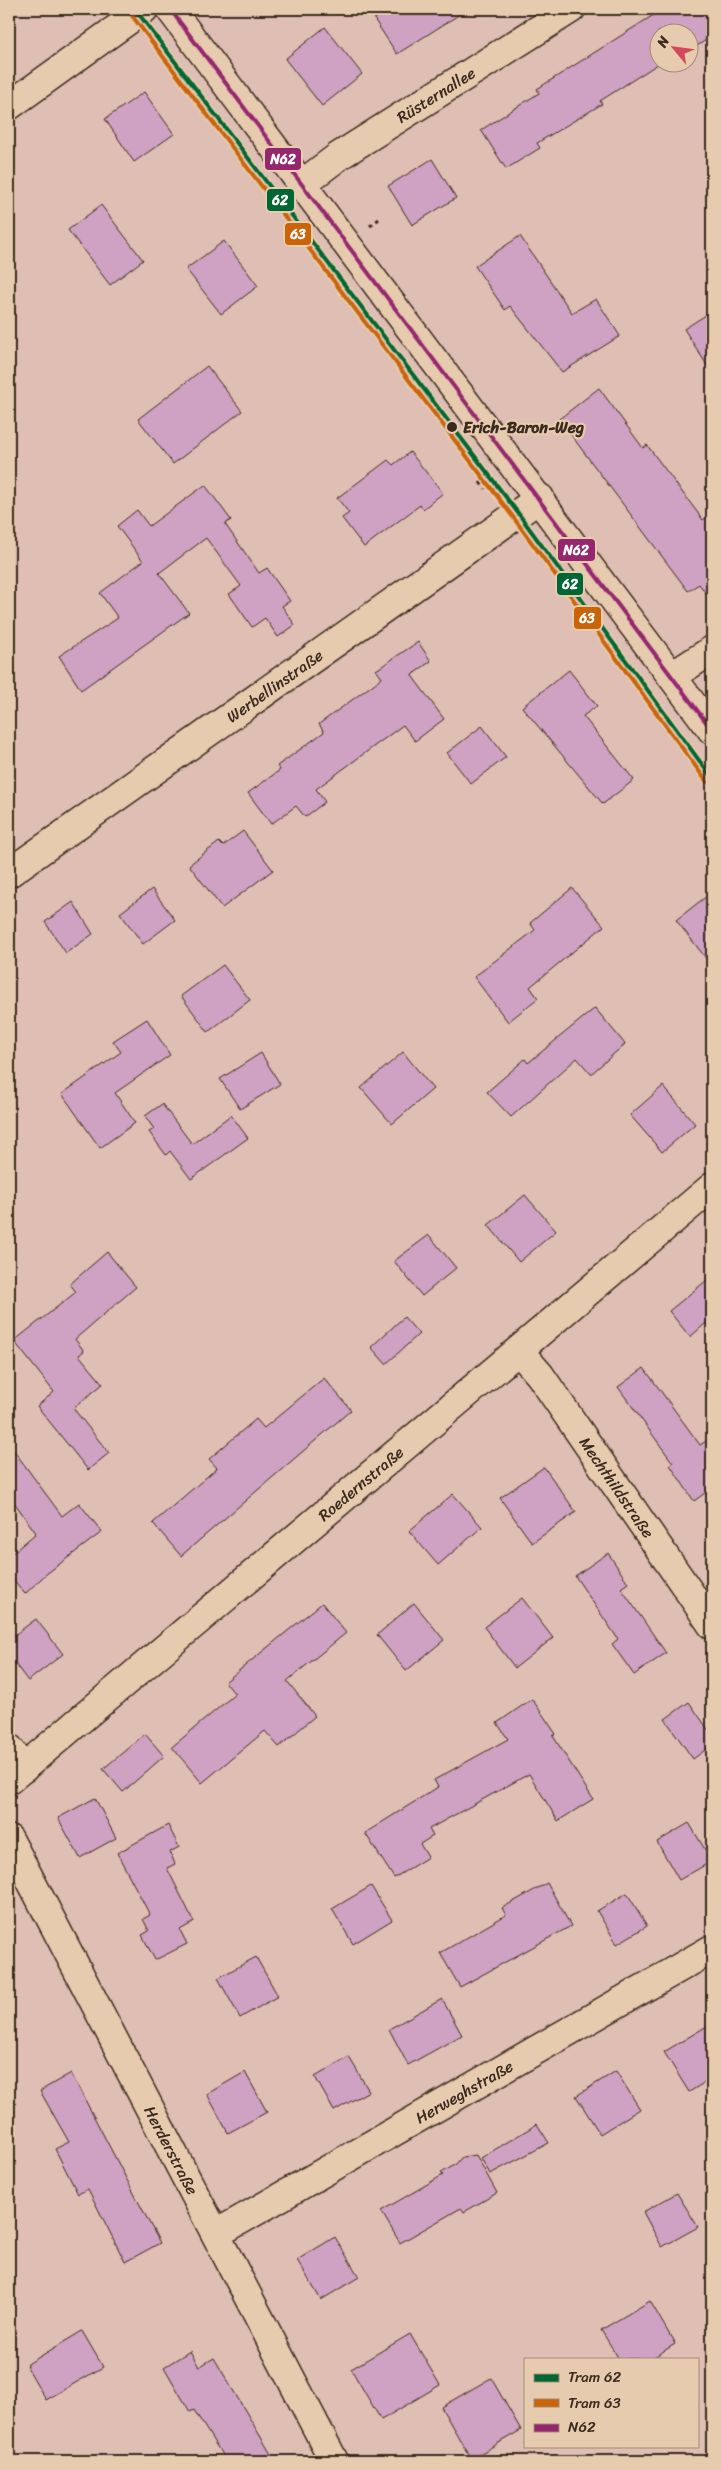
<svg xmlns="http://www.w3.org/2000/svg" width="721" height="2470" font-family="Sriracha,sans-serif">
<rect width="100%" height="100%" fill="#dfbeb4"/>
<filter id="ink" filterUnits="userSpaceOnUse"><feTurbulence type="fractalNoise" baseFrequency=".02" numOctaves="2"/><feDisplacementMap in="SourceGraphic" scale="10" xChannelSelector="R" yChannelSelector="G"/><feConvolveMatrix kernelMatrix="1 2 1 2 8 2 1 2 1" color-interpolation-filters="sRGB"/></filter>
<g filter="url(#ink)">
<!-- building -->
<g fill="#cfa1c2" stroke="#3b2a1e">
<polygon points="390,9 468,9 397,54 374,19"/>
<polygon points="663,9 712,9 712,36 694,48 691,43 688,45 688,32 658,32 658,62 661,62 600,101 602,104 537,143 540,148 506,169 481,130 539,93 537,89"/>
<polygon points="325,27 362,74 322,106 285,59"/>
<polygon points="144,92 174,134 134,162 105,119"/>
<polygon points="432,159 456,198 412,225 388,186"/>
<polygon points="101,205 143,260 110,285 68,230"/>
<polygon points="520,236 572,313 596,299 620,336 562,372 510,306 505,310 475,266"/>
<polygon points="224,241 258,286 221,314 186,269"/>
<polygon points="712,311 712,373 684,329"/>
<polygon points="207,366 242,411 173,464 138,419"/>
<polygon points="599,388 643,448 647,445 703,520 712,514 712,601 699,584 688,591 559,419"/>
<polygon points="410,452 443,493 423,509 420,505 364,547 342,518 349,513 337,498 388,460 393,465"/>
<polygon points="205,485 231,520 225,524 259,573 267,568 290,601 282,606 295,625 278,637 265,618 252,627 229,594 241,586 206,538 159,573 189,613 81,690 59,656 118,618 100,593 143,561 117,526 137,510 149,526"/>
<polygon points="418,642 431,661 412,675 413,677 444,719 415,741 403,725 316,789 325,802 305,817 296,806 271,824 248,793 280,770 277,766 324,732 319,724 382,678 376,670"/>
<polygon points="569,670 597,706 583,716 634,780 603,804 522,707"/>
<polygon points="482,726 506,757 471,784 447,753"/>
<polygon points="243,831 273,870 222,908 189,865 219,842 223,846"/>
<polygon points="572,888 604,926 530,987 538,998 508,1022 474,977 535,930 530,923"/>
<polygon points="152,889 175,920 143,944 120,913"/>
<polygon points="712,892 712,966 676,920"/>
<polygon points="73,902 93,934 66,953 45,922"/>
<polygon points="223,965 250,1000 208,1032 181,996"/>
<polygon points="595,1008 625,1044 591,1074 577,1058 511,1117 487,1092 525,1059 528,1063"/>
<polygon points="147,1019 170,1055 115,1093 135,1123 100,1148 62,1094 121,1052 113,1041"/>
<polygon points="403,1052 433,1089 392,1124 361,1088"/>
<polygon points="261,1053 280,1084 240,1109 220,1079"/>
<polygon points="663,1086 695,1124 662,1152 630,1115"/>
<polygon points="162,1104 192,1144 231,1115 248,1138 191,1179 170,1151 166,1155 149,1132 154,1129 145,1116"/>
<polygon points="525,1195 556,1231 519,1262 488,1225"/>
<polygon points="429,1235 456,1268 422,1296 394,1261"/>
<polygon points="107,1252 136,1287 75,1339 84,1351 79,1355 103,1384 73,1408 109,1453 88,1470 37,1406 54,1392 14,1341 76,1292 70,1284"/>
<polygon points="712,1276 712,1318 690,1337 669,1311"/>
<polygon points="404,1317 419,1334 386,1364 371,1347"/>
<polygon points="644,1368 700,1445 712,1437 712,1488 694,1501 670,1465 673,1463 618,1387"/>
<polygon points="324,1378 351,1410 181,1556 153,1523 217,1468 209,1459 256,1419 264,1428"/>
<polygon points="9,1444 62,1516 79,1503 102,1532 45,1575 25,1594 9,1574 9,1556 36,1533 9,1495"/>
<polygon points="544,1467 576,1512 532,1543 500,1498"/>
<polygon points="453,1494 482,1527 438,1565 409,1531"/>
<polygon points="608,1553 628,1583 621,1588 666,1653 634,1675 612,1644 618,1639 575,1576"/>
<polygon points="522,1598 553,1638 515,1668 484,1627"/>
<polygon points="322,1603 346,1633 287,1681 315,1716 279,1747 265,1731 202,1783 172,1747 235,1694 225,1682"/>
<polygon points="414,1603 444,1640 406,1671 377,1635"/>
<polygon points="36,1619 63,1654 28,1681 9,1656 9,1639"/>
<polygon points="532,1699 556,1734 553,1736 593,1799 558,1821 529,1774 429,1829 433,1836 420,1844 428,1857 394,1878 365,1833 438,1787 434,1780 508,1739 497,1723"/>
<polygon points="689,1702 712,1735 712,1745 693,1759 665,1719"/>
<polygon points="145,1734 164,1756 123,1792 103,1769"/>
<polygon points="95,1798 116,1838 80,1858 58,1818"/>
<polygon points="689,1823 712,1861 679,1880 657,1842"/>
<polygon points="168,1825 179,1847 170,1852 175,1864 167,1868 194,1922 180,1930 187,1944 155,1960 142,1935 149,1931 143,1919 150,1915 117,1853"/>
<polygon points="547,1883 571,1926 460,1987 440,1953 506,1915 502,1908"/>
<polygon points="371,1886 392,1920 353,1944 332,1909"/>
<polygon points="627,1893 647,1926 617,1944 597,1911"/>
<polygon points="256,1957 278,1996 240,2018 218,1978"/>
<polygon points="442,1999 462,2035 408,2065 389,2029"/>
<polygon points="712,2023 712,2078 689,2092 664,2052"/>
<polygon points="349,2057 369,2091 334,2111 315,2077"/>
<polygon points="616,2071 640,2109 600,2134 576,2096"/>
<polygon points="245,2072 267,2112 228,2133 207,2094"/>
<polygon points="71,2073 160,2243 125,2262 88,2189 78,2194 55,2149 69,2142 40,2091"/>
<polygon points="537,2124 549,2143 490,2174 481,2158"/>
<polygon points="476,2155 497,2193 464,2212 461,2208 400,2243 381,2211 443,2175 441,2173 455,2165 462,2157"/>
<polygon points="677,2193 698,2227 662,2247 643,2212"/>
<polygon points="335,2237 359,2277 321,2300 297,2260"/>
<polygon points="650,2301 675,2344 651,2359 619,2359 601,2330"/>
<polygon points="82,2331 103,2367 46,2400 26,2365"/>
<polygon points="410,2334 440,2385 381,2420 351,2369"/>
<polygon points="190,2351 199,2367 214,2358 275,2461 226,2461 194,2410 190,2412 164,2367"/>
<polygon points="491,2378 521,2430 471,2459 441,2407"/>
</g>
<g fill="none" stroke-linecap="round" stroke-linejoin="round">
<defs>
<g id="minor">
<polyline points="9,106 144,9"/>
<path id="s1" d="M302,184L339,156L571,9"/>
<polyline points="672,676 712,650"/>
<path id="s2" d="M9,873L540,498"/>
<path id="s3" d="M519,1351L540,1375L712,1625"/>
<polyline points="9,1748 24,1768"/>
<path id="s4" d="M9,1780L712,1187"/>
<path id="s5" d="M9,1839L334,2461"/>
<path id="s6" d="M216,2234L712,1949"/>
</g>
<polyline id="major" points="170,9 712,730"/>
</defs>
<!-- minor casing -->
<use href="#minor" stroke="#3b2a1e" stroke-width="31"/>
<!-- major casing -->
<use href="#major" stroke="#3b2a1e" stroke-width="31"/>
<!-- path -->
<g stroke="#3b2a1e" stroke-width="3" stroke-dasharray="4 4" stroke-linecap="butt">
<polyline points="370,226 379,219"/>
<polyline points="480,482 485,489"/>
</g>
<!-- minor -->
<use href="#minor" stroke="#e6cbae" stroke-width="28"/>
<!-- major -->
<use href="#major" stroke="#e6cbae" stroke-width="28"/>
<defs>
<polyline id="bus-1" points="170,9 712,730"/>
</defs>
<!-- bus-1 casing -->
<use href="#bus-1" stroke="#e6cbae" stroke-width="8"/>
<!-- bus-1 -->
<use href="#bus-1" stroke="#95276e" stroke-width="4"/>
<defs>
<polyline id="tram-1" points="135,9 518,513 712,778"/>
<polyline id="tram-2" points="130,13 513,517 707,782"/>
</defs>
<!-- tram-1 casing -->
<use href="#tram-1" stroke="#e6cbae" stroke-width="8"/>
<!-- tram-2 casing -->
<use href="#tram-2" stroke="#e6cbae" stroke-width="8"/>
<!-- tram-1 -->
<use href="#tram-1" stroke="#063" stroke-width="4"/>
<!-- tram-2 -->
<use href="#tram-2" stroke="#ca6408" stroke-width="4"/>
</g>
</g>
<!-- markers -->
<circle fill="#3b2a1e" stroke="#e6cbae" stroke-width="2" cx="452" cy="427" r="6"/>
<g text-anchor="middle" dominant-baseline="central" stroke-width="4.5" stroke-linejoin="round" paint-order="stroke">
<!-- street labels -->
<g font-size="16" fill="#3b2a1e" stroke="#e6cbae">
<text stroke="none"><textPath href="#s1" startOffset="161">Rüsternallee</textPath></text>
<text stroke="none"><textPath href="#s2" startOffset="325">Werbellinstraße</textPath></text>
<text stroke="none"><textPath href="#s4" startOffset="460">Roedernstraße</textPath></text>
<text stroke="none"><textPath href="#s3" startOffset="168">Mechthildstraße</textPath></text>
<text stroke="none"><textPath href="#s6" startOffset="286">Herweghstraße</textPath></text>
<text stroke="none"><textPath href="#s5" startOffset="351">Herderstraße</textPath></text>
</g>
<!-- stop labels -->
<g font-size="16" font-weight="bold" fill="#3b2a1e" stroke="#e6cbae" text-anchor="start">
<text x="463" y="427">Erich-Baron-Weg</text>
</g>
</g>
<g stroke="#e6cbae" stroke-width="2">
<rect x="264" y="147" width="38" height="24" rx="5" fill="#95276e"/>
<rect x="266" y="188" width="29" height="24" rx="5" fill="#063"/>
<rect x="284" y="222" width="28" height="24" rx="5" fill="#ca6408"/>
<rect x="557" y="538" width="39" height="24" rx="5" fill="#95276e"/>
<rect x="556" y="572" width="28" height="24" rx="5" fill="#063"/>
<rect x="573" y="606" width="29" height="24" rx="5" fill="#ca6408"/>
</g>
<g font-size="14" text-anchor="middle" font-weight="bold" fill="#fff">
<text x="283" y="164">N62</text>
<text x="280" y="205">62</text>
<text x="298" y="239">63</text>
<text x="576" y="555">N62</text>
<text x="570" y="589">62</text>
<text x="587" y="623">63</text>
</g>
<!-- margin -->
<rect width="721" height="2470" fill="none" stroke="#e6cbae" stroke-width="30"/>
<rect x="15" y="15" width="691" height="2440" fill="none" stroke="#3b2a1e" stroke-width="2" filter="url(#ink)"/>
<!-- legend -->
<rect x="524" y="2358" width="175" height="90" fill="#e6cbae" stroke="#a28b74"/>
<rect x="534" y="2374" width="25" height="8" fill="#006633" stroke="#a28b74"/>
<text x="568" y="2382" font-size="15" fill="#3b2a1e">Tram 62</text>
<rect x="534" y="2399" width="25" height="8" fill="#ca6408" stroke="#a28b74"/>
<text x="568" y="2408" font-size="15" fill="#3b2a1e">Tram 63</text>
<rect x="534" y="2424" width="25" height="8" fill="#95276e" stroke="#a28b74"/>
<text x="568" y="2432" font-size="15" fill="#3b2a1e">N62</text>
<!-- north arrow -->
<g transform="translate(674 48) rotate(299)"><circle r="24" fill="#e6cbae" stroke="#a28b74"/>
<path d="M0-4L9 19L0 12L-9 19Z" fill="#d1495b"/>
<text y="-8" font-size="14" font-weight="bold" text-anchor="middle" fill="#3b2a1e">N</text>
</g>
</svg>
